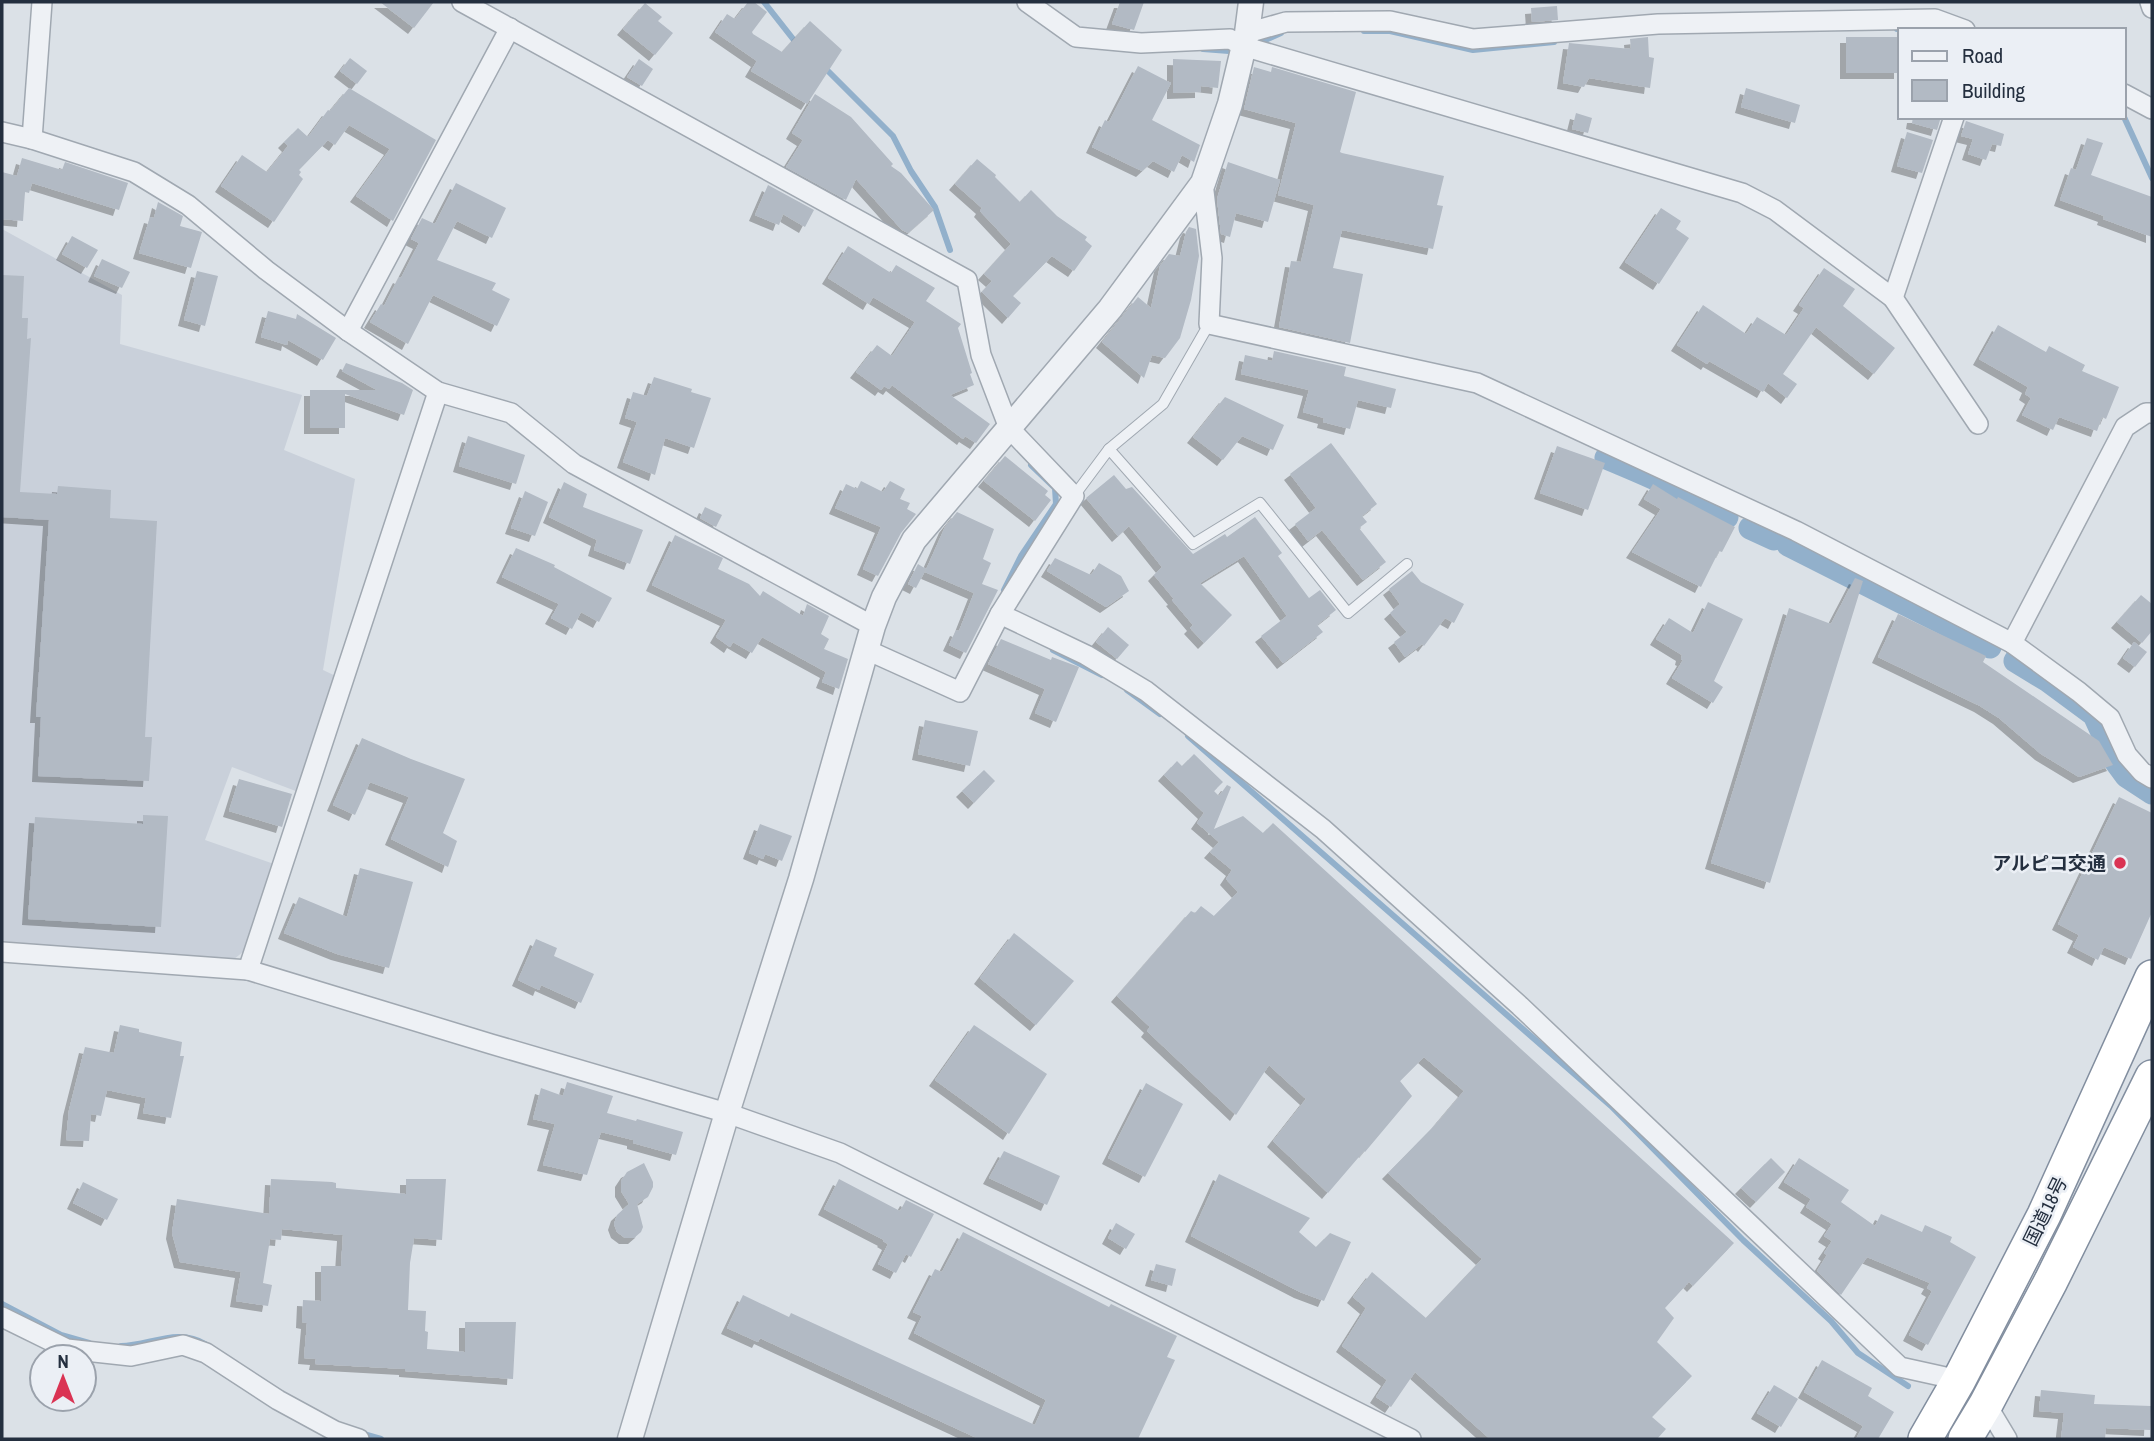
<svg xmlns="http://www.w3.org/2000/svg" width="2154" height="1441" font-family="'Archivo Narrow','Noto Sans JP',sans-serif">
<defs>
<filter id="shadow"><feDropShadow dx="-6" dy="6" stdDeviation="0" flood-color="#0004"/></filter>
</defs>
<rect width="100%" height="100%" fill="#dbe1e7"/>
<!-- built -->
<polygon fill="#c9d0da" points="2,229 122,295 120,344 302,395 284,450 355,479 323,670 342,679 301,793 232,767 205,840 274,864 244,951 233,960 2,942"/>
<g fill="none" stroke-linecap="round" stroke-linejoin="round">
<!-- stream -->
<g stroke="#92b0cb" stroke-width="6">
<polyline points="764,2 797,44"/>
<polyline points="1897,29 1942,29"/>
<polyline points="1364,31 1390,31 1473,50 1554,42"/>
<polyline points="1263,41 1281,33"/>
<polyline points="1203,49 1229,51"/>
<polyline points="824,67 893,136 911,171 935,207 950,250"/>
<polyline points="2124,117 2152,178"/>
<polyline points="1004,590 1021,556 1056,504 1055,488 1031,465"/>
<polyline points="1053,650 1102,675"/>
<polyline points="1127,690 1160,714"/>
<polyline points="1188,736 1611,1106 1743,1240 1831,1321 1858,1353 1908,1386"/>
<polyline points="2,1304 61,1335 89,1343"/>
<path d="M121,1346C149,1346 178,1327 205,1344"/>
<polyline points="360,1433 381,1439"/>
</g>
<!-- canal -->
<g stroke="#92b0cb" stroke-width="23">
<path d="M1606,458C1647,475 1689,493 1727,517"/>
<polyline points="1750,528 1774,539"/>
<polyline points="1788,545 1990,647"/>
<polyline points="2015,661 2048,681 2094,715 2115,761 2126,776 2152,793"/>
</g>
</g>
<!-- building -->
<g fill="#b2bac4" filter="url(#shadow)">
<polygon points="380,2 434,2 414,28"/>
<polygon points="748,2 754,2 767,12 752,32 753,34 782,52 810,21 842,50 807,104 751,71 757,61 715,32 727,14 735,19"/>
<polygon points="1120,2 1144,2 1134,30 1112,24"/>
<polygon points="645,3 662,17 658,21 673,33 655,55 623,29"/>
<polygon points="1557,6 1558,20 1532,22 1531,8"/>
<polygon points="1648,37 1649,57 1654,58 1650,88 1589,78 1584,87 1563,83 1569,43 1631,49 1630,39"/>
<rect x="1846" y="37" width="54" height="36"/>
<polygon points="350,58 367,71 357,84 340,71"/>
<polygon points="639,59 653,69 642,86 627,77"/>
<polygon points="1173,59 1221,61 1218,88 1201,86 1201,92 1173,93"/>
<polygon points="1138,66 1171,83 1152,120 1200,145 1194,162 1182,155 1174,172 1153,161 1142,171 1092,147 1105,120 1109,122"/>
<polygon points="1254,67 1271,72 1272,67 1356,92 1340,152 1342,153 1444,176 1437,205 1443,206 1433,249 1342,230 1333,268 1363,274 1350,343 1279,327 1291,261 1301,262 1314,205 1278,195 1296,123 1244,109"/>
<polygon points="349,88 436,140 393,221 356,196 390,149 349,125 335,145 328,140 299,170 301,172 299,175 303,179 274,222 221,186 242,155 267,172 288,146 284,142 298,128 308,137 328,110 330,111"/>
<polygon points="1746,88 1800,105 1795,123 1741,107"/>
<polygon points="815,94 851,117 893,164 891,166 901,173 934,210 908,233 902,230 856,179 846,200 786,167 803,140 792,133"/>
<polygon points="1576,113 1592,118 1588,133 1572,129"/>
<polygon points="1913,117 1941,117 1937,130 1912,123"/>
<polygon points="1966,121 2004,134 2001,146 1992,144 1986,160 1968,154 1973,139 1961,136"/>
<polygon points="1907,132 1933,140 1922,173 1897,166"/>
<polygon points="2087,138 2103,143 2091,175 2152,197 2152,237 2103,219 2104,216 2060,200 2071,168 2076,170"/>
<polygon points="22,158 62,170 65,162 128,183 119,210 32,183 29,193 25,192 23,221 2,219 2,172 17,176"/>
<polygon points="977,159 996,175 995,177 1020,202 1031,190 1057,216 1087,237 1085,240 1092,246 1074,271 1052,256 1013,296 1021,303 1008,318 982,292 992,281 984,274 1011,244 980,211 982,208 955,184"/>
<polygon points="1228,162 1280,180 1268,222 1236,213 1230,237 1221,234 1217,199"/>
<polygon points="456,183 506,208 492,238 457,221 437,260 496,283 492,290 510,299 497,326 433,295 408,344 370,322 381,304 384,306 399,277 401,278 419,243 411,239 422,218 435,224"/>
<polygon points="768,185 814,210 805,227 783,214 779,225 755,215"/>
<polygon points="158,202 183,216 180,226 202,232 191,268 139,253 150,217 154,218"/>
<polygon points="1661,208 1681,221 1676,229 1689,238 1659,284 1625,262"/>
<polygon points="1189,227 1196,229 1199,256 1191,300 1180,338 1165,358 1152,355 1144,378 1102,342 1138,297 1151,308 1160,266 1169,254 1180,256 1186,232"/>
<polygon points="72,236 98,250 87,268 62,254"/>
<polygon points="848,246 891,273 896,265 935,288 926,301 961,324 958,328 972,373 970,374 974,385 950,395 990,424 976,443 965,436 963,439 892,385 889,389 884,386 881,390 856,372 877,345 892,356 915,322 873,297 869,304 828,278"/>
<polygon points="102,259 130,272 122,288 94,276"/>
<polygon points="1824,268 1855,289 1843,306 1895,348 1874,374 1816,327 1783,374 1797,384 1787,398 1768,383 1763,392 1709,361 1707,364 1677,345 1703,305 1746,334 1757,317 1786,335 1804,308 1799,305"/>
<polygon points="197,271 218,276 205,326 184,320"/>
<polygon points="2,275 24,276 22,318 28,318 27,339 31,338 20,492 57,494 58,486 111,490 110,518 157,521 145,737 152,737 149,781 38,776 41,717 36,717 49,520 2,517"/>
<polygon points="268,311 296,319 297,314 336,338 323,360 288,340 287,345 261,337"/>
<polygon points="1998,325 2046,352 2049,346 2085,365 2082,371 2119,387 2106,419 2102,417 2097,431 2059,417 2053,430 2022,415 2031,398 2025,394 2028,387 1979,359"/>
<polygon points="1274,351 1346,367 1344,376 1396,389 1391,408 1358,400 1350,429 1323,422 1324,418 1303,412 1309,390 1241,374 1245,355 1272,361"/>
<polygon points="346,363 402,383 413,390 404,415 345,394 345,428 310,428 310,390 377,390 342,371"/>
<polygon points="654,377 692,389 691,392 711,398 694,448 665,438 655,475 623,462 637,422 625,418 633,392 647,396"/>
<polygon points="1225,397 1284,425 1273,450 1242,436 1223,460 1193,437"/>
<polygon points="468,436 525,455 516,484 459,466"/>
<polygon points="1331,443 1377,504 1362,516 1367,522 1359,528 1386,562 1363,580 1322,530 1308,541 1295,524 1316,508 1290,474"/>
<polygon points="1557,446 1605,463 1588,510 1540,493"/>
<polygon points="1005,456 1048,491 1045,495 1051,500 1035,521 984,481"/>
<polygon points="1114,475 1126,489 1132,487 1193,554 1225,534 1227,537 1255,517 1282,553 1278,556 1309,598 1320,590 1336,610 1317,625 1323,632 1283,663 1261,636 1287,616 1244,556 1200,583 1232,615 1204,643 1190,628 1193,625 1172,600 1174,599 1154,575 1162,567 1129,526 1118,536 1086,498"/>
<polygon points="861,481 883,492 890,481 905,489 900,499 910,503 907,509 916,514 901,533 878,576 863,569 881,527 835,508 846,484 857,489"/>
<polygon points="564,482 587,494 583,507 643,530 630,564 594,550 597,540 549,517"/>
<polygon points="1653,484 1677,499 1678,497 1735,527 1722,552 1719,551 1701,587 1632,552 1661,509 1644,499"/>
<polygon points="525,491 548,502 535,536 511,528"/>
<polygon points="705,507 722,515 716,527 700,518"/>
<polygon points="957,512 994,529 983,559 991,563 982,584 998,590 966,653 949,645 956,630 959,631 974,593 925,572 945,527"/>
<polygon points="675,535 723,558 718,569 749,584 760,596 763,591 803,616 807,604 829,616 821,634 829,639 824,649 848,659 839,689 822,682 826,672 762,637 752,653 733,642 730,647 716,637 726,620 652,585"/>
<polygon points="516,548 555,565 554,567 612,598 599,622 581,612 572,629 551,618 559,604 502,577"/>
<polygon points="1055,558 1091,575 1099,563 1121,576 1129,591 1106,607 1047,571"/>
<polygon points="918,564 926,569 916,588 908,584"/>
<polygon points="1412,571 1421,582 1464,604 1454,623 1445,618 1424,646 1422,644 1405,657 1394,642 1407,632 1390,613 1400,604 1389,589"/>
<polygon points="1855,578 1863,581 1770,883 1711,863 1789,608 1831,624"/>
<polygon points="2141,595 2152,604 2152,631 2142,643 2117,622"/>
<polygon points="1708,602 1743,619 1714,681 1723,687 1713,703 1672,678 1683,660 1681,659 1682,655 1656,639 1669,618 1693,633"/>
<polygon points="1898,614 1986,656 1983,662 2099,741 2113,765 2079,777 2041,754 1999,718 1980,706 1878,657"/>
<polygon points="1108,627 1129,645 1117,659 1096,642"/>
<polygon points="1001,639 1051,660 1052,657 1079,667 1056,722 1035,713 1045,689 988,664"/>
<polygon points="2134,642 2147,652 2135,667 2123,658"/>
<polygon points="925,720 978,731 970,766 918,754"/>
<polygon points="362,738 411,759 465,779 443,833 457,841 448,867 391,839 409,797 370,782 355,815 333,805"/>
<polygon points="1194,754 1223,782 1214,791 1219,796 1227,785 1231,787 1214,829 1243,816 1263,833 1273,823 1734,1243 1693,1286 1689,1282 1665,1308 1674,1318 1657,1342 1692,1376 1652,1417 1666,1429 1657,1439 1490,1439 1415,1372 1391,1407 1376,1397 1387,1380 1342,1346 1366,1308 1353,1297 1372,1272 1426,1318 1482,1259 1388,1173 1437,1123 1464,1091 1424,1057 1400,1081 1412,1096 1365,1152 1364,1151 1328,1193 1273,1141 1306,1099 1269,1065 1236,1115 1147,1031 1150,1027 1117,996 1191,911 1195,913 1201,906 1214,916 1238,892 1226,879 1232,870 1210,852 1219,842 1197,823 1204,813 1164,775 1177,761 1182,766"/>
<polygon points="984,770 995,781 974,803 962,791"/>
<polygon points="239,779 292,794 282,827 229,811"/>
<polygon points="2119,797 2152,813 2152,912 2131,959 2104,947 2098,960 2073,947 2079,935 2058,924"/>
<polygon points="143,815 168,816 161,927 28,919 35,817 143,824"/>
<polygon points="760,824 792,836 782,861 765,854 763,859 749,853"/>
<polygon points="360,868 413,882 389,968 337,954 284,933 299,897 347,917"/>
<polygon points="1014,933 1074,981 1036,1025 980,978"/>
<polygon points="536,939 557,948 554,956 594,974 581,1003 541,985 539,990 518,980"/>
<polygon points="120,1025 139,1029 139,1032 182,1042 180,1056 184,1056 171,1118 143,1113 146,1098 107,1090 101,1116 91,1114 89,1141 66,1140 69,1110 85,1047 114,1053"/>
<polygon points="974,1025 1047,1074 1009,1134 935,1080"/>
<polygon points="567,1082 613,1096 607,1113 636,1121 637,1119 683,1132 676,1155 633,1143 633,1140 601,1132 587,1175 543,1165 555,1124 533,1119 541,1088 563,1096"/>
<polygon points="1146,1083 1183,1104 1145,1177 1108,1158"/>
<polygon points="1004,1151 1060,1176 1047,1205 989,1178"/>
<polygon points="1771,1158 1785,1172 1756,1202 1741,1188"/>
<polygon points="1799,1158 1849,1190 1841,1202 1875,1226 1881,1214 1922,1232 1925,1225 1952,1237 1950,1242 1976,1257 1928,1345 1909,1335 1932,1291 1927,1288 1930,1283 1867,1257 1841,1295 1817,1271 1827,1255 1824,1253 1832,1241 1824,1236 1832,1224 1806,1207 1811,1199 1784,1182"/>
<polygon points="644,1163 653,1182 653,1187 648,1197 637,1204 643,1227 641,1232 634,1238 625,1238 617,1232 614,1224 617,1215 629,1204 621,1191 621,1181 627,1172"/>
<polygon points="1219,1174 1310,1218 1299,1232 1316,1247 1330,1233 1351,1242 1324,1301 1300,1292 1191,1236"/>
<polygon points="271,1179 332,1182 336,1183 336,1188 406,1194 406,1179 446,1179 442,1240 414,1238 410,1263 408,1310 426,1311 425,1331 428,1332 427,1349 465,1352 465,1322 516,1322 513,1379 405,1371 405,1369 315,1364 316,1359 304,1358 307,1323 302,1322 303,1300 321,1301 321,1266 341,1266 343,1235 282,1229 281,1240 270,1239 263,1283 272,1285 268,1306 236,1301 241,1272 180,1262 172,1233 177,1199 269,1214"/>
<polygon points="839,1179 900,1211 906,1200 934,1214 911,1257 906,1254 896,1273 878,1264 888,1244 883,1241 884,1240 824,1209"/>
<polygon points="83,1182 118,1199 107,1220 73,1203"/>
<polygon points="1116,1223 1135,1234 1126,1249 1108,1238"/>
<polygon points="963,1232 1109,1307 1111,1304 1177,1336 1167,1357 1175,1360 1138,1439 979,1439 760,1338 758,1342 727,1328 743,1295 789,1317 791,1313 1035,1425 1046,1400 914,1333 922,1316 913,1312 935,1269 942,1272"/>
<polygon points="1156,1264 1176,1269 1172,1286 1151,1280"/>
<polygon points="1822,1360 1872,1388 1868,1396 1894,1412 1878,1439 1856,1439 1863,1426 1804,1392"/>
<polygon points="1774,1385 1798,1399 1781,1427 1757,1413"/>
<polygon points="2041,1390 2095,1395 2094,1404 2151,1406 2150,1430 2106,1428 2105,1439 2061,1439 2064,1413 2039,1411"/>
</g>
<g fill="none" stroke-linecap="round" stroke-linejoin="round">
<defs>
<g id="service">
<polyline points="1109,449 1163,404 1209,324"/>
<polyline points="1074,496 1109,449 1193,544 1260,503 1348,613 1407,564"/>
</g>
<g id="minor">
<polyline points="462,2 967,280 981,355 1009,428 1074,496 1000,614 1086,655 1146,691 1323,829 1520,1006 1900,1367 1959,1380"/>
<polyline points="1027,2 1076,37 1141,43 1230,39 1243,46 1742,193 1775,210 1893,298 1978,424"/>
<polyline points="2150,2 2152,8"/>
<polyline points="1247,33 1286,22 1390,21 1473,39 1658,24 1935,19 1965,30"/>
<polyline points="2124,94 2152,109"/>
<polyline points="2,132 32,139 134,172 188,205 266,270 348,331 438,392 511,413 574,464 873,626"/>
<polyline points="32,139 42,2"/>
<polyline points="1203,183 1212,258 1209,324 1477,383 1796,531 2012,643 2079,692 2110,718 2127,755 2142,772 2152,778"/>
<polyline points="1893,298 1954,117"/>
<polyline points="348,331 510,28"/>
<polyline points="2012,643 2125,427 2146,413 2152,413"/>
<polyline points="867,650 960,692 1000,614"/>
<polyline points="2,952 248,970 491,1044 727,1113 840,1153 1411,1439"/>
<polyline points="248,970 438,392"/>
<polyline points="2,1317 67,1349 131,1356 183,1345 206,1353 278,1400 335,1431 359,1439"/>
<polyline points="1986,1404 2007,1439"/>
</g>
<polyline id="tertiary" points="630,1439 727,1113 801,879 873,626 884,597 914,540 1110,309 1203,183 1230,104 1247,33 1251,2"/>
<g id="trunk">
<polyline points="1925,1439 1959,1380 2044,1215 2152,977"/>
<polyline points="1965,1439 1986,1404 2051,1281 2152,1077"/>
</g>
</defs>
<!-- service casing -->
<use href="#service" stroke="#a0a8b1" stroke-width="12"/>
<!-- minor casing -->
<use href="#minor" stroke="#a0a8b1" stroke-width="22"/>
<!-- tertiary casing -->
<use href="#tertiary" stroke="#a0a8b1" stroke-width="27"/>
<!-- trunk casing -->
<use href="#trunk" stroke="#828e9f" stroke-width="36"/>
<!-- service -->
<use href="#service" stroke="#eef1f5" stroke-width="10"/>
<!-- minor -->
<use href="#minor" stroke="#eef1f5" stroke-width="19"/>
<!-- tertiary -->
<use href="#tertiary" stroke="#eef1f5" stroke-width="24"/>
<!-- trunk -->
<use href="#trunk" stroke="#fff" stroke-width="33"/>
</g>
<!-- markers -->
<circle fill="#da3353" stroke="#ebeff5" stroke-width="2.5" cx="2120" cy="863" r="7"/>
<g text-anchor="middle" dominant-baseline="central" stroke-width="5" stroke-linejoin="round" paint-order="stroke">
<!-- poi labels -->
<g font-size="19" font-weight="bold" fill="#242f3f" stroke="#ebeff5" text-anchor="end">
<text x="2106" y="863">アルピコ交通</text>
</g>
<!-- street labels -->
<g font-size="19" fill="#242f3f" stroke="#ebeff5">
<text transform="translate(2045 1211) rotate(-64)">国道18号</text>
</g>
</g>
<!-- border -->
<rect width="2154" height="1441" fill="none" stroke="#242f3f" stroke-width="7"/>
<!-- legend -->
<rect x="1898" y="28" width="228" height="91" fill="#ebeff5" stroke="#9ba2ac" stroke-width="2"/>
<rect x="1912" y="51" width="35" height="10" fill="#eef1f5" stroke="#9ba2ac" stroke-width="2"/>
<text x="1962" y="63" font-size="21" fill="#242f3f">Road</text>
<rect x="1912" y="80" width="35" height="21" fill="#b2bac4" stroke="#9ba2ac" stroke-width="2"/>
<text x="1962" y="98" font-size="21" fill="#242f3f">Building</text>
<!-- north arrow -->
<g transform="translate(63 1378)"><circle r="33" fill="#ebeff5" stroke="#9ba2ac" stroke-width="2"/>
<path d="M0-5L12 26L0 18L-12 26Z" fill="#da3353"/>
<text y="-10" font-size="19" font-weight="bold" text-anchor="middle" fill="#242f3f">N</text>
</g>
</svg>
